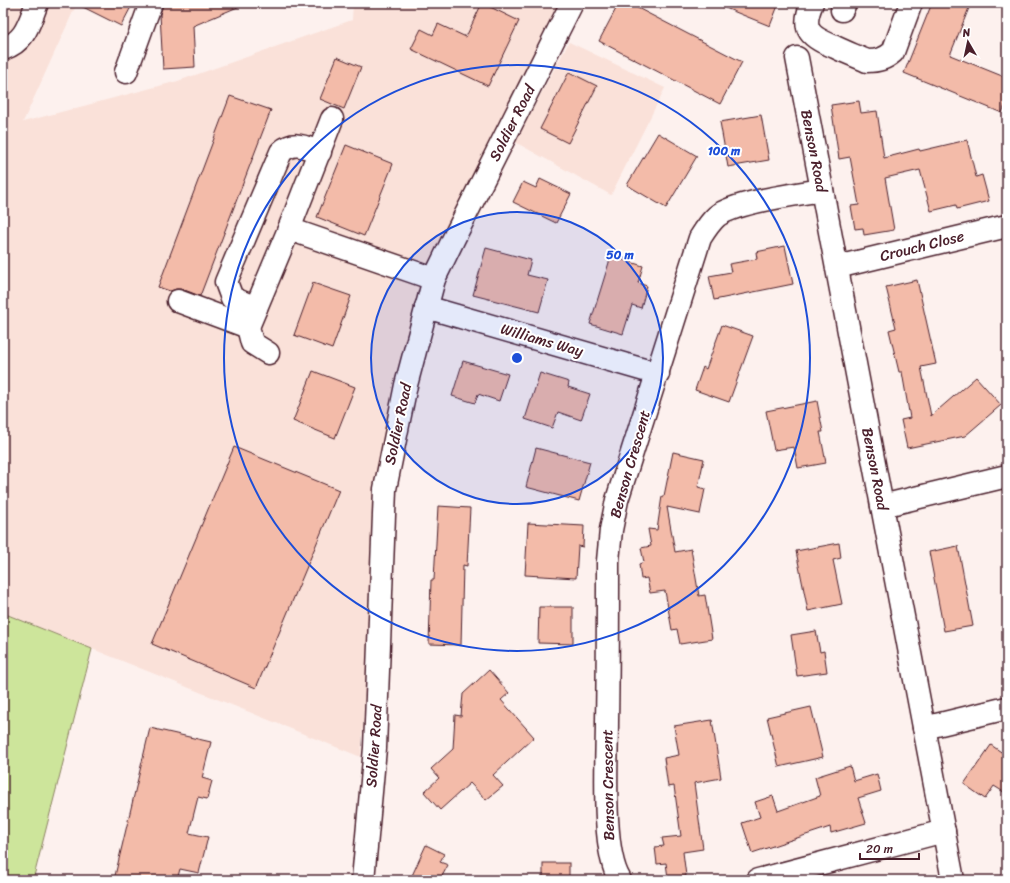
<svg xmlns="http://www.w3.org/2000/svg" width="1010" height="883" font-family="Sriracha,sans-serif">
<rect width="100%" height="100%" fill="#fdf1ee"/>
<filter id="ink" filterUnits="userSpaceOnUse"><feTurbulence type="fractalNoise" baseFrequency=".025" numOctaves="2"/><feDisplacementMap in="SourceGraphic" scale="8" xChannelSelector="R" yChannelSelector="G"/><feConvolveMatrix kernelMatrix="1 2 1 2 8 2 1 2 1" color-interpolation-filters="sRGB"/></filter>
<g filter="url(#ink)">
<!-- built -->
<g fill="#fae1d9">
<polygon points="3,3 77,3 23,122 178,81 352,20 353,3 558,3 418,290 377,502 361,757 3,613"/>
<polygon points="569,42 665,88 611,195 515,142"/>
</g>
<!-- green -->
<polygon fill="#cde59b" stroke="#8c8263" points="3,613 92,649 33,880 3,880"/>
<!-- building -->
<g fill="#f3bba9" stroke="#4a1f2b">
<polygon points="75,3 133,3 121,26"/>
<polygon points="202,3 247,3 193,26 195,67 163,69 160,14 163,5"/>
<polygon points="482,3 519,21 488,86 411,49 421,29 433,35 438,24 466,37"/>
<polygon points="619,3 628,3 742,62 720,104 599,41"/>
<polygon points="713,3 779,3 770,26"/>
<polygon points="932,3 971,3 950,55 1007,78 1007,100 1002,113 904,73"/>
<polygon points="337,57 361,67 344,109 320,99"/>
<polygon points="569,72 597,86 568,143 540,129"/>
<polygon points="230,96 271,110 200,296 182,289 176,289 170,291 158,287"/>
<polygon points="859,101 861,113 877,111 884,158 919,149 920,151 967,140 976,177 982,175 989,201 957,209 956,205 931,211 920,170 885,178 894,230 864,235 863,228 855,229 851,206 859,205 850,157 839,159 831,105"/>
<polygon points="761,115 769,160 728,167 720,122"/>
<polygon points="658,133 697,156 666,208 627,185"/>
<polygon points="346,145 393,164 364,236 317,217"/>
<polygon points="540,179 571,194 556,223 513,202 523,182 536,188"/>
<polygon points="785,246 793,284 714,300 709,276 731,272 729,264 757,259 756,252"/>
<polygon points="486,248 531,260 527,275 548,280 539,312 473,295"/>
<polygon points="611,256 643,266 638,283 647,286 641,308 632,305 623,334 590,324"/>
<polygon points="917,280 936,364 921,367 931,416 976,377 1001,405 965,436 907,448 901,420 910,418 902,372 899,372 889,330 896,328 886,287"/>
<polygon points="313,283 351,296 332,349 294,335"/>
<polygon points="722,325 753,336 729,402 695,390 703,367 706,369"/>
<polygon points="463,361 508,374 499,401 478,394 475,403 452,396"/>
<polygon points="313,371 355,387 335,438 293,421"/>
<polygon points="540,373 569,382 568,387 590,394 581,420 558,412 552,428 525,419"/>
<polygon points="817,401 823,432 820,432 826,463 798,468 794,447 774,450 766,411"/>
<polygon points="234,447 339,490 256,688 152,644"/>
<polygon points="536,448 590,462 579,501 526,487"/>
<polygon points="673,452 704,459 698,487 705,489 700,514 667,507 675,552 691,549 699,596 705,595 712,639 680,644 677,629 672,630 665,591 650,593 647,578 641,579 639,564 644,562 641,548 651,546 648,529 657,530 662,496 664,496"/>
<polygon points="438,506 470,508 467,566 463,565 461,645 429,644 431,580 434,580"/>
<polygon points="528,523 584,526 583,547 578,546 576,578 525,575"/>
<polygon points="839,543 841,558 833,560 842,604 808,611 796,551"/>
<polygon points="958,546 973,626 944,631 929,552"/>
<polygon points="539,607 573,607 573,644 538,643"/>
<polygon points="816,631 820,652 824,651 827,672 797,676 791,635"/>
<polygon points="489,670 509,693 501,700 534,737 493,775 503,786 486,800 470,783 440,810 424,792 439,778 431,769 453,749 455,715 461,716 463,694"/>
<polygon points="811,707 823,757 779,767 767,717"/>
<polygon points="712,720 721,778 694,783 703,849 683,852 686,876 668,878 666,863 657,864 655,847 664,846 662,838 681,836 674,786 668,787 664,758 679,755 674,726"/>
<polygon points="150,728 211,742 202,778 212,781 207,799 198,797 189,833 208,837 199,873 180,869 177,880 114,880"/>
<polygon points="991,745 1007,756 1007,794 994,786 985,799 964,784"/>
<polygon points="850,766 854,781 877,774 881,791 858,798 866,823 831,833 830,827 752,853 742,823 760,817 755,802 773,796 778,811 820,796 815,777"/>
<polygon points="426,845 444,854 440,862 448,865 440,880 410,880"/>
<rect x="543" y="863" width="26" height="17"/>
</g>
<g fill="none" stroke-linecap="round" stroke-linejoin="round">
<defs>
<g id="minor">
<path d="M812,3C800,31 811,37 835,47C845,52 856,56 867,61C878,61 885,59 893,52L911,3"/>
<polyline points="842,10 845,3"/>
<path d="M3,49C26,41 29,23 37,3"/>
<polyline points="797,58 953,880"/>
<polyline points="126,72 151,3"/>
<polyline points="289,229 434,279"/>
<polyline points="837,267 1007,226"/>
<polyline points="178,301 248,327 289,229 332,119"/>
<polyline points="426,307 658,374"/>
<path d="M256,308L232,298L226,282L281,152C294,140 305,147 320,152"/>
<polyline points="248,327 252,343 268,353"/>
<polyline points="882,506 1007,476"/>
<polyline points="924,728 1007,708"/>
<path d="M620,880C601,851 607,758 607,721C608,668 608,614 608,561L611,530L617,500L700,238C705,230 710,222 717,216C735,202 797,194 822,190"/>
<polyline points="758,880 944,831"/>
</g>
<polyline id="major" points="363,880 375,748 385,489 406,385 434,279 454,238 572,3"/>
</defs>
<!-- minor casing -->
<use href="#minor" stroke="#4a1f2b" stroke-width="25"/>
<!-- major casing -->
<use href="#major" stroke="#4a1f2b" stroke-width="25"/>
<!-- minor -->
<use href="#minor" stroke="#fff" stroke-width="22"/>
<!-- major -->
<use href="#major" stroke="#fff" stroke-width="22"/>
</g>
</g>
<!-- distance rings -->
<circle cx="517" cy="358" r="146" fill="#1d4ed8" fill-opacity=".12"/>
<g fill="none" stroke="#1d4ed8" stroke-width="2">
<circle cx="517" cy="358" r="146"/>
<circle cx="517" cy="358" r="293"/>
</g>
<g text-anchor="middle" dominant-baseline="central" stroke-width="4" stroke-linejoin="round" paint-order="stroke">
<!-- street labels -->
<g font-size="15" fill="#4a1f2b" stroke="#fff">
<text transform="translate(512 123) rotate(-63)">Soldier Road</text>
<text transform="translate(814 151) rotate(79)">Benson Road</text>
<text transform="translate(922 246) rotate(-14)">Crouch Close</text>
<text transform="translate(542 340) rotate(16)">Williams Way</text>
<text transform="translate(398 424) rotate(-78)">Soldier Road</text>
<text transform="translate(630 464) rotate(-74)">Benson Crescent</text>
<text transform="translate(875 469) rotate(79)">Benson Road</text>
<text transform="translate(374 746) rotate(-86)">Soldier Road</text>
<text transform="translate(608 785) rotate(-91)">Benson Crescent</text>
</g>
</g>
<circle cx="517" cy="358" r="6" fill="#1d4ed8" stroke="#fff" stroke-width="2"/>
<g font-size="12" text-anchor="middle" font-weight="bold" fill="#1d4ed8" stroke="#fff" stroke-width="4" stroke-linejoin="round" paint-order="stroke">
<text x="724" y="155">100 m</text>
<text x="620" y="259">50 m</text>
</g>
<!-- margin -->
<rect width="1010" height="883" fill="none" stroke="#fff" stroke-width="16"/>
<rect x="8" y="8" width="994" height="867" fill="none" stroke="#4a1f2b" stroke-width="1.5" filter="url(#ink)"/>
<!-- north arrow -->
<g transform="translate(968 42) rotate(351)" stroke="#ffffff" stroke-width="3" paint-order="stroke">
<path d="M0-3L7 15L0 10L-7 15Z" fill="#4a1f2b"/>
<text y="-6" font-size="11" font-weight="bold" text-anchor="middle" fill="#4a1f2b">N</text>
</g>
<!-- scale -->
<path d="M860 853v6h59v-6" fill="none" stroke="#4a1f2b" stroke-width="2"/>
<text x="866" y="853" font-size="12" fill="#4a1f2b" stroke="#ffffff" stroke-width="3" paint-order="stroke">20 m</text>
</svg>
